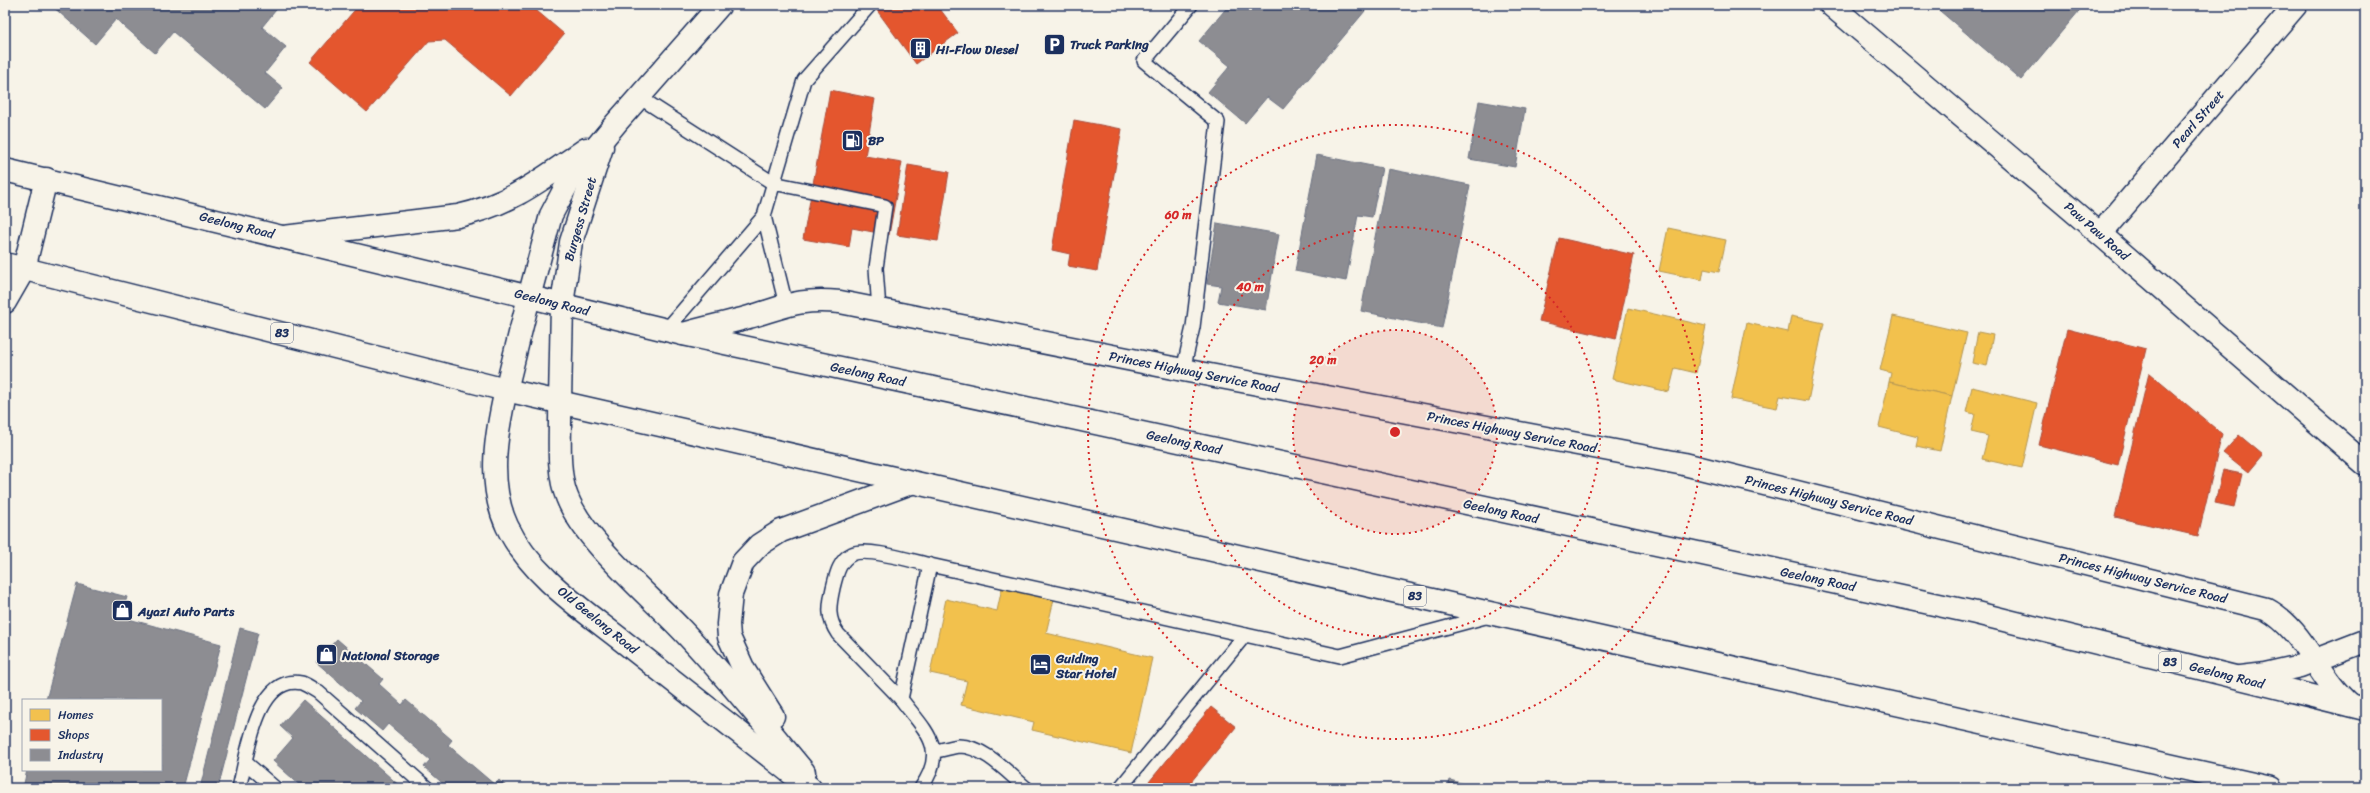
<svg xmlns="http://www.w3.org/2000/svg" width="2370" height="793" font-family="Sriracha,sans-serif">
<rect width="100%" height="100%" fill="#f7f3e8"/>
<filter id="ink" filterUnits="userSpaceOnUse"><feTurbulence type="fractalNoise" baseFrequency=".025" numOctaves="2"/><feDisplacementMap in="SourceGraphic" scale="8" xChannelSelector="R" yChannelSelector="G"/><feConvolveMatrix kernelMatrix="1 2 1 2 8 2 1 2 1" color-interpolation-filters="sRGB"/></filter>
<g filter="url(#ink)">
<!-- homes -->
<g fill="#f2c14e" stroke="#b29553">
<polygon points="1668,228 1726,240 1719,272 1704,269 1702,280 1659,271"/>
<polygon points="1628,308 1706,326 1696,373 1675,368 1669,392 1612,379"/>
<polygon points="1791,316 1824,323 1808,401 1780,396 1777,408 1731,399 1747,323 1788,332"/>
<polygon points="1893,316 1967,333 1952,396 1889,382 1891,373 1880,370"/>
<polygon points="1978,332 1993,335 1987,366 1972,363"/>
<polygon points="1889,382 1952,396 1940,451 1916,446 1918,437 1879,427"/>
<polygon points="1972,387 2037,403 2022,468 1982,459 1988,436 1971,432 1975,414 1966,412"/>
<polygon points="1003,583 1055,595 1046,633 1152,658 1131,753 1032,730 1034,722 961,705 967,681 930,673 946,599 997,611"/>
</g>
<!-- shops -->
<g fill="#e4572e" stroke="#a84b3c">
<polygon points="359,5 530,5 564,34 511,96 445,40 429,41 367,112 310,62"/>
<polygon points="873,5 937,5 958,33 916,64"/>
<polygon points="830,90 875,99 865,156 902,162 889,235 852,228 849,247 803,239"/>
<polygon points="1074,120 1122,129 1097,271 1068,266 1070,254 1052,250"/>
<polygon points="908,165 949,172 938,241 897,235"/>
<polygon points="1559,238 1634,255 1616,339 1539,321"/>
<polygon points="2067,329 2146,349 2118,465 2039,445"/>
<polygon points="2149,373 2222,434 2198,536 2115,517"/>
<polygon points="2239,435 2263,455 2248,473 2223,453"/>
<polygon points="2223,470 2242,474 2234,507 2215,503"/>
<polygon points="1211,707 1236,727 1186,788 1144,788"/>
</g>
<!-- industry -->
<g fill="#8d8d92" stroke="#6b7182">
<polygon points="51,5 280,5 262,27 286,47 265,73 283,88 265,109 173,32 155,53 116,19 95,44"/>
<polygon points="1229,5 1370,5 1283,109 1267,97 1245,123 1208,92 1230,66 1199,41"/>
<polygon points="1933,5 2084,5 2021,80"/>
<polygon points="1479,101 1525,109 1515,167 1469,159"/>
<polygon points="1317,155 1382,168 1372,217 1358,215 1346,281 1295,271"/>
<polygon points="1388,169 1470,185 1442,328 1361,311"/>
<polygon points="1217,223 1279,234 1266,310 1218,302 1221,286 1207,284"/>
<polygon points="77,584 127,597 121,617 221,644 183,788 23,788 27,770 161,770 161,700 46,700"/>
<polygon points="240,628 258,633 218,788 200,788"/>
<polygon points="337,639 383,679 379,684 402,705 406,700 452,740 448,745 495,785 499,780 508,788 448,788 424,767 430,760 388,724 382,731 355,708 361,701 316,662"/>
<polygon points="303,700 402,788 303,788 273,761 293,738 280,726"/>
<polygon points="1450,780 1478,788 1448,788"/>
</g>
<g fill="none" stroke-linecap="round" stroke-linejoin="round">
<defs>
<g id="service">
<polyline points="639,97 773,183 885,206 876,268 879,310"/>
<polyline points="764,216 786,305"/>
<polyline points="667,329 764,216 804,80 870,5"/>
<polyline points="1183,370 1193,327 1218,122 1144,61 1191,5"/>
<path d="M901,699L838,634C827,618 829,606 833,588C836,576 839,560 852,554C867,547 912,561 930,565L1340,656L1489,616"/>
<path d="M935,751C943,750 951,747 959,746C984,746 1008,773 1026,788"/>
<polyline points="246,763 275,788"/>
<path d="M239,788C247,758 256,673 302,683C307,685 313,689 318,692L427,788"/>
<path d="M921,788C949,748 925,731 901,699L930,565"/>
<polyline points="1120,788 1245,635"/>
</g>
<g id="minor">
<polyline points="1831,5 2100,234 2365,464"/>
<polyline points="2100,234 2296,5"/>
<path d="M284,237L458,216C512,204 542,179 586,149"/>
<polyline points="529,297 551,215 570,179 617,122 720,5"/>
<polyline points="5,302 24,269 46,179"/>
<polyline points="562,305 571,242 602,147"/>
<path d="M683,334C705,328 727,323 749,317C787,306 799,298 840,302L1183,370L1684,464L2266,609C2305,630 2317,677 2350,705"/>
<path d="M506,390C496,434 487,483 507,526C532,579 590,614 634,650C692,696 751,742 810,788"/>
<path d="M560,401C561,430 556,471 567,497C584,541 648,594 681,629C725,675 764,724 804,772"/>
<polyline points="2240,677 2265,674 2300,666 2365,641"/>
<polyline points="773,716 744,670 729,637 728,624 731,594 743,562 759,545 781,531 911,483"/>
</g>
<g id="trunk">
<polyline points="5,170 683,334 1976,613 2365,709"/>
<polyline points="5,264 506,390 1494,614 2271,788"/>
<polyline points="506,390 529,297"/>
<polyline points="560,401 562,305"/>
</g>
</defs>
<!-- service casing -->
<use href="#service" stroke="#1b2f5e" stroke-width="16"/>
<!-- minor casing -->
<use href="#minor" stroke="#1b2f5e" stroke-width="25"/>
<!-- trunk casing -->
<use href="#trunk" stroke="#1b2f5e" stroke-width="25"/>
<!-- service -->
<use href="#service" stroke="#f7f3e8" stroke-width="13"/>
<!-- minor -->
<use href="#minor" stroke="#f7f3e8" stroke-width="22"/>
<!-- trunk -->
<use href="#trunk" stroke="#f7f3e8" stroke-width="22"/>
</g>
</g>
<!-- distance rings -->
<circle cx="1395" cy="432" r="102" fill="#d62828" fill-opacity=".12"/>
<g fill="none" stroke="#d62828" stroke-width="2" stroke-dasharray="2 4">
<circle cx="1395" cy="432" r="102"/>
<circle cx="1395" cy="432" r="205"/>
<circle cx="1395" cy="432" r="307"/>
</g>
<!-- icons -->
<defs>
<symbol id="parking-square" viewBox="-11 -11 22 22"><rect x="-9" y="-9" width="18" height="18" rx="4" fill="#1b2f5e" stroke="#f7f3e8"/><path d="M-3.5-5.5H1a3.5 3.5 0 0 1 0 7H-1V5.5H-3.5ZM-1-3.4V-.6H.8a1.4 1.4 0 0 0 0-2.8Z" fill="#fff"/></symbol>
<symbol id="building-square" viewBox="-11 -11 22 22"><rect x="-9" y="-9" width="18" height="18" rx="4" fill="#1b2f5e" stroke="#f7f3e8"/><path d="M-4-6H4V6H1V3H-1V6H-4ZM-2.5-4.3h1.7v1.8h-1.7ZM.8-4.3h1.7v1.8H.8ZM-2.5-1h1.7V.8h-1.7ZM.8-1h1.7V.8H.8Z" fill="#fff"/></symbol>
<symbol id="fuel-square" viewBox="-11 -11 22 22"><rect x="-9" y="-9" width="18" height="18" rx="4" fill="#1b2f5e" stroke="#f7f3e8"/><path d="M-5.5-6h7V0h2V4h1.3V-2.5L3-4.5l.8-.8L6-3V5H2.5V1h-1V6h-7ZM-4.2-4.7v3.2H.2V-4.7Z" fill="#fff"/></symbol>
<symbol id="shop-square" viewBox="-11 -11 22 22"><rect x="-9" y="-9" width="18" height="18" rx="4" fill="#1b2f5e" stroke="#f7f3e8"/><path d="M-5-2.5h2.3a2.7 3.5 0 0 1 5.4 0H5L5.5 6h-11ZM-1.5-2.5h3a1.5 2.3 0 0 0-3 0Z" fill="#fff"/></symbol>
<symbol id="hotel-square" viewBox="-11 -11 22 22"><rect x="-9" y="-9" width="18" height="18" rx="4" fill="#1b2f5e" stroke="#f7f3e8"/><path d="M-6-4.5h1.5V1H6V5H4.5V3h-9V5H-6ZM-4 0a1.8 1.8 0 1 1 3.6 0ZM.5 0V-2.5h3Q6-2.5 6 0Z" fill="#fff"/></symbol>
</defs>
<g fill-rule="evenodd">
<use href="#parking-square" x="1042" y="32" width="25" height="25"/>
<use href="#building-square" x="908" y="36" width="25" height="25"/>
<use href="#fuel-square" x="840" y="128" width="25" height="25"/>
<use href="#shop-square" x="110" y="598" width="25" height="25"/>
<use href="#shop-square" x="314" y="642" width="25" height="25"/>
<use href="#hotel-square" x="1028" y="652" width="25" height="25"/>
</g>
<g text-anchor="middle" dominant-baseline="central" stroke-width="4" stroke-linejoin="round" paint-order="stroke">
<!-- shield labels -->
<g fill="#f7f3e8" stroke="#5d6a87" stroke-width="1">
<rect x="271" y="323" width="22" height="20" rx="3"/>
<rect x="1404" y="586" width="22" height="20" rx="3"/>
<rect x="2159" y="652" width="22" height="20" rx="3"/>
</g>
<g font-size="12" font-weight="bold" fill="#1b2f5e">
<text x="282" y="333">83</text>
<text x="1415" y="596">83</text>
<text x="2170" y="662">83</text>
</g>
<!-- poi labels -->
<g font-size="13" font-weight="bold" fill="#1b2f5e" stroke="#f7f3e8" text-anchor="start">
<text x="1070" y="44">Truck Parking</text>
<text x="936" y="49">Hi-Flow Diesel</text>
<text x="868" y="140">BP</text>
<text x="138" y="611">Ayazi Auto Parts</text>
<text x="342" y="655">National Storage</text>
<text x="1056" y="658">Guiding<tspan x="1056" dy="15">Star Hotel</tspan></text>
</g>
<!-- street labels -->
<g font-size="13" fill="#1b2f5e" stroke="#f7f3e8">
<text transform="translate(2198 119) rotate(-49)">Pearl Street</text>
<text transform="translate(580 219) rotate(-74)">Burgess Street</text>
<text transform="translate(237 225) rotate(14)">Geelong Road</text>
<text transform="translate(2097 231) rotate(41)">Paw Paw Road</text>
<text transform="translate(552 302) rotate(14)">Geelong Road</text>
<text transform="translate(1194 372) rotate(11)">Princes Highway Service Road</text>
<text transform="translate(868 374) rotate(12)">Geelong Road</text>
<text transform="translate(1512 432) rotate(11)">Princes Highway Service Road</text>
<text transform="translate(1184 442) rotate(12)">Geelong Road</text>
<text transform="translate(1829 500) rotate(14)">Princes Highway Service Road</text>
<text transform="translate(1501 511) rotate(12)">Geelong Road</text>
<text transform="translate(2143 578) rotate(14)">Princes Highway Service Road</text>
<text transform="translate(1818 579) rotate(12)">Geelong Road</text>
<text transform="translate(598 620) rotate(39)">Old Geelong Road</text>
<text transform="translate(2227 675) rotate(14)">Geelong Road</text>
</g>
</g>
<circle cx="1395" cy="432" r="6" fill="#d62828" stroke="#f7f3e8" stroke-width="2"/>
<g font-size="12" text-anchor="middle" font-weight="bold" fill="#d62828" stroke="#f7f3e8" stroke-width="4" stroke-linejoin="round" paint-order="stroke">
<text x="1178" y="219">60 m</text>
<text x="1250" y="291">40 m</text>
<text x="1323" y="364">20 m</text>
</g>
<!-- margin -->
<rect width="2370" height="793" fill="none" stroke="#f7f3e8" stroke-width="20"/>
<rect x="10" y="10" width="2350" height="773" fill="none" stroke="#1b2f5e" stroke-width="1.5" filter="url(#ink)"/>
<!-- legend -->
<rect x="22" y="699" width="140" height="72" fill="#f7f3e8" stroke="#9fa5b1"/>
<rect x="30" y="709" width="20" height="12" fill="#f2c14e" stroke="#9fa5b1"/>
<text x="58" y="719" font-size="12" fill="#1b2f5e">Homes</text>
<rect x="30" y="729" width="20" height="12" fill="#e4572e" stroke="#9fa5b1"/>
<text x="58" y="739" font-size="12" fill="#1b2f5e">Shops</text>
<rect x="30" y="749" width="20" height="12" fill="#8d8d92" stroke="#9fa5b1"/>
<text x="58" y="759" font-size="12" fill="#1b2f5e">Industry</text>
</svg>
